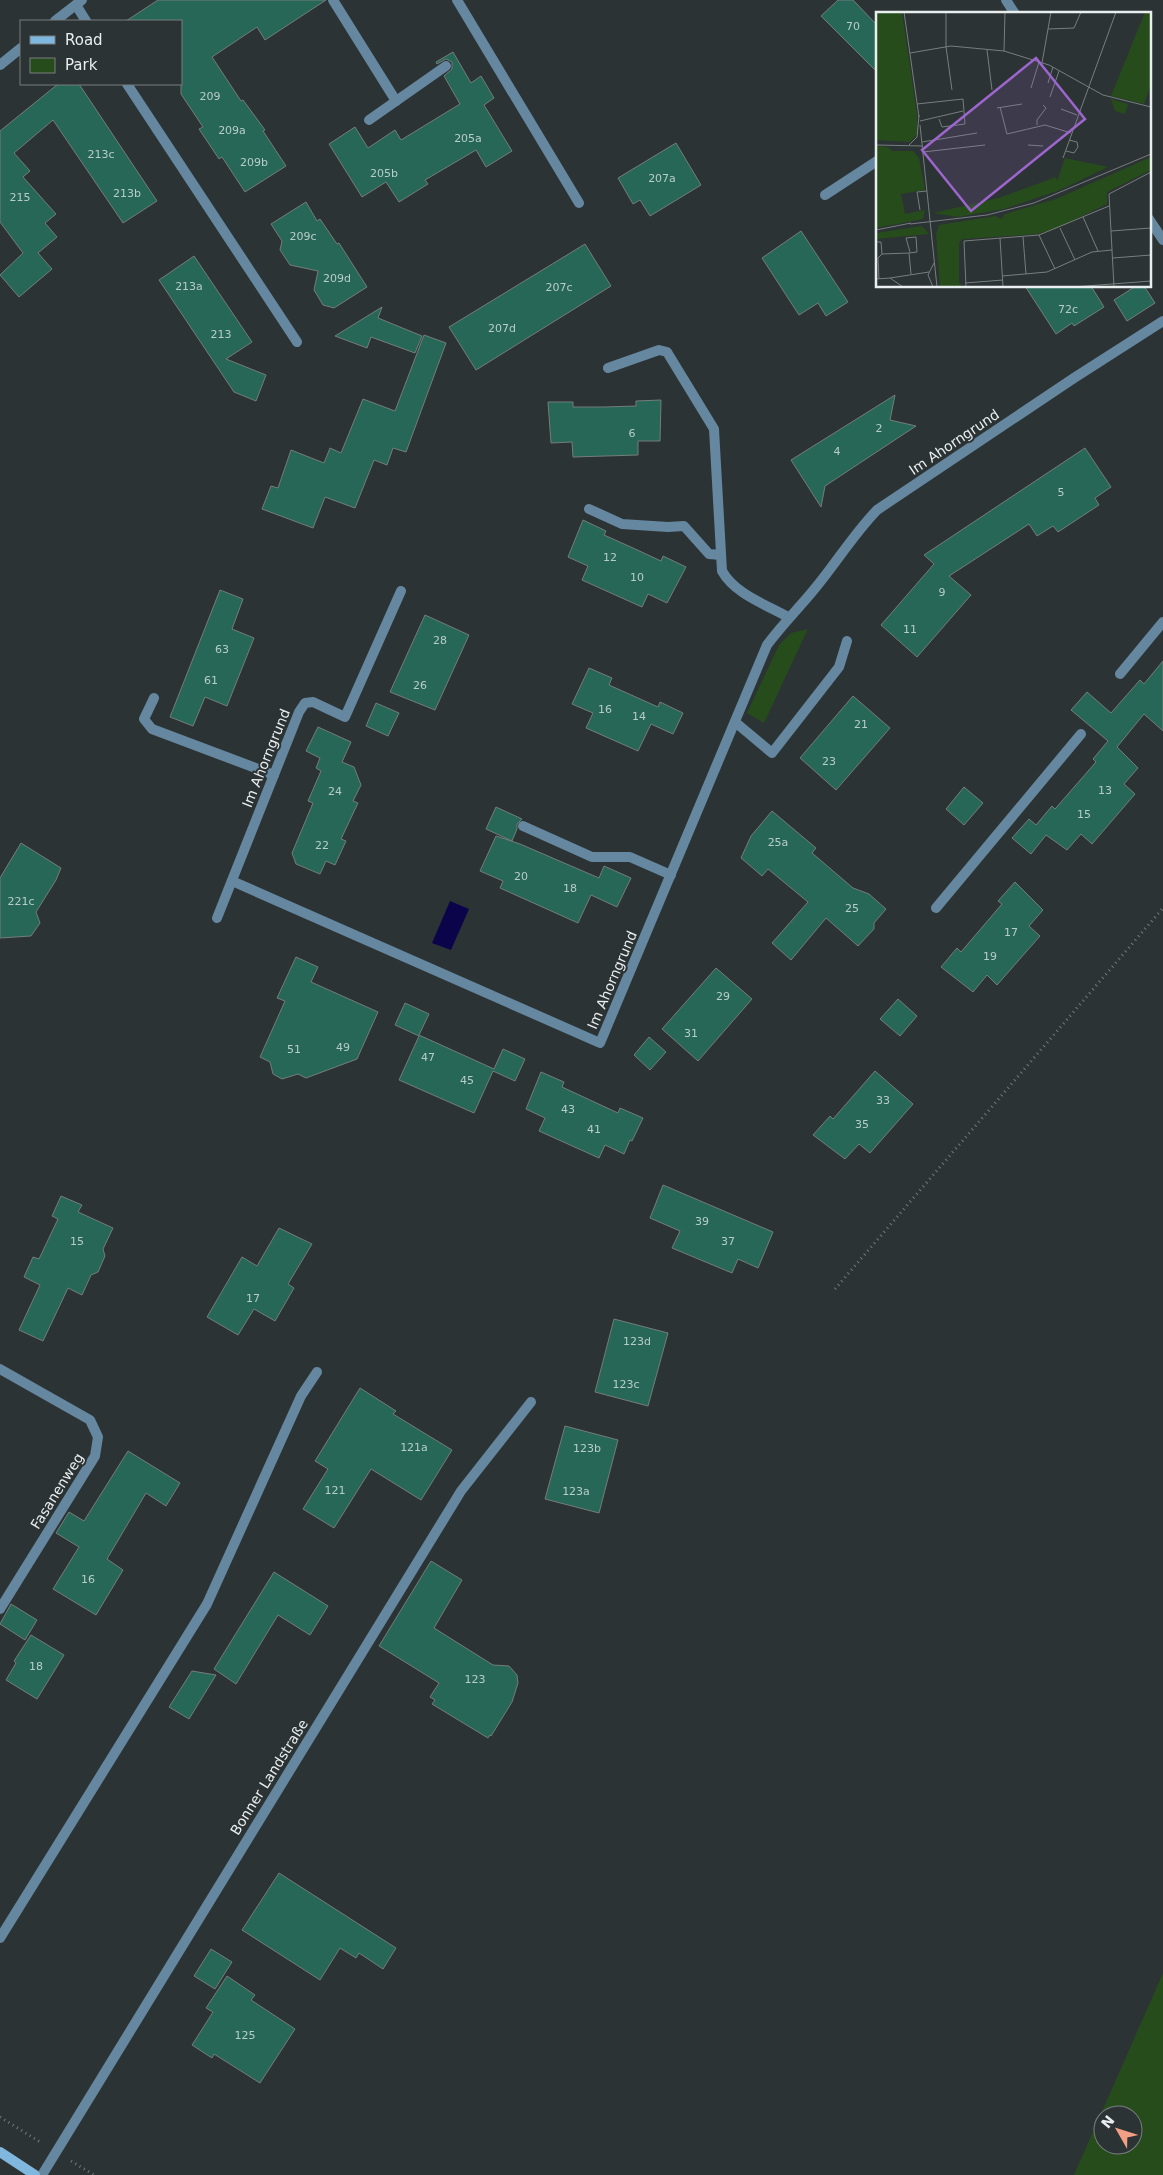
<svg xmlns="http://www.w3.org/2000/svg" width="1163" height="2175" font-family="'DejaVu Sans',sans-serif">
<rect width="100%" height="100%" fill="#2c3334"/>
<!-- green -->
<g fill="#264c1c" fill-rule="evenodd">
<polygon points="808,629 805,635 764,723 747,713 779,645 791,633"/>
<path d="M1163,1973V2175H1074ZM1103,2115H1133V2145H1103Z"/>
</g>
<!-- water -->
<polygon fill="#0c044b" points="450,901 469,909 451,950 432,943"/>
<!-- building -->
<g fill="#276757" stroke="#757d7a">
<polygon points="158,0 326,0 265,40 257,27 212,57 241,101 243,100 265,130 263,131 286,166 245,192 222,157 219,159 199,129 203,127 181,94 181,21 126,21"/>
<polygon points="838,0 853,0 877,25 877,72 821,16"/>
<polygon points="453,52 471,83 481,76 494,98 484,105 512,151 486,167 476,150 425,180 428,184 399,202 386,182 362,197 329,144 355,127 368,148 395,130 401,140 460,104 444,76 452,69 452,62 446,59 437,64 436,62"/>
<polygon points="58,84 79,84 157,201 123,223 53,120 14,153 30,171 23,177 56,214 45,223 57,237 38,253 52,269 19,297 0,275 23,253 0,222 0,131"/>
<polygon points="676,143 701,185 650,216 640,200 633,204 618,178"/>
<polygon points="306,202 317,221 320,219 337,244 339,243 367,287 334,308 323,305 314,290 318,271 290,265 280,250 282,241 271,224"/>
<polygon points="801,231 848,302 826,316 818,303 799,315 762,258"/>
<polygon points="585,244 611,286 476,370 449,327"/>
<polygon points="194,256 252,342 226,359 266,375 256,401 234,392 159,280"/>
<polygon points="1025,286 1091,286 1104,307 1074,326 1072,323 1056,334"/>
<polygon points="1136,286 1144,286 1155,303 1127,321 1114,300"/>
<polygon points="382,307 378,318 422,336 415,353 371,337 367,348 335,336"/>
<polygon points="424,335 446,343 406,452 393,448 387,465 374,460 355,508 325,497 313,528 262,509 271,486 278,488 291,450 324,463 330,448 341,453 363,399 395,411"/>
<polygon points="895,395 890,420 916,426 825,486 821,507 791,460"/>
<polygon points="661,400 660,441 638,441 638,455 573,457 572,442 551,443 548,402 573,402 573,407 604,407 636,406 636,401"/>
<polygon points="1085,448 1111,487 1095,498 1099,505 1058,532 1053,526 1037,536 1029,524 949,576 971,595 917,657 881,625 934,564 924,555"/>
<polygon points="583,520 606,531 604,535 633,548 661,561 663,556 686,567 667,603 648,594 642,607 582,580 588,566 568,557"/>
<polygon points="220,590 243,599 232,629 254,638 227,706 205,697 193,726 170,717"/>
<polygon points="425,615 469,635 435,710 390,692"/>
<polygon points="1163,661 1163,731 1144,714 1117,747 1138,768 1124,784 1135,794 1092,844 1081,834 1067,850 1046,835 1031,854 1012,838 1029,819 1036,825 1052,806 1055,809 1096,762 1093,759 1108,741 1071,710 1087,692 1111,713 1140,680 1144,684"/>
<polygon points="589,668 612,678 609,685 658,707 660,702 683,713 673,734 651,724 638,751 586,728 593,713 572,704"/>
<polygon points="853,696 890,728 836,790 800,758"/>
<polygon points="376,703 399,713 388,736 366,726"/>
<polygon points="318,727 351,742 342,762 354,767 361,785 353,801 358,803 341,839 346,841 335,865 326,861 320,874 296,864 292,853 313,803 308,801 321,771 316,768 320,758 306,751"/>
<polygon points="964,787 983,803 964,825 946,809"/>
<polygon points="496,807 522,819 517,824 517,829 512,841 486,829"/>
<polygon points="772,811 816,848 812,853 853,888 869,894 886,909 874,923 874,929 858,946 826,918 791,960 772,943 808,902 768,869 762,876 741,858 751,836"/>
<polygon points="496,836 520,844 599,878 604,866 631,878 617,907 591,895 578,923 500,888 503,881 480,871"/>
<polygon points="21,843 61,868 56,880 36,912 40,923 31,936 0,938 0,878"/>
<polygon points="1015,882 1043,910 1029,926 1040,936 997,985 987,975 973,992 941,967 957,948 961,952 1002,904 998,901"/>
<polygon points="296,957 318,967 311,982 378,1012 357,1059 306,1078 298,1074 282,1079 273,1074 270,1062 260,1057 285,1001 277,998"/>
<polygon points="716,968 752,999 698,1061 662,1029"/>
<polygon points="898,999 917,1016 900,1036 880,1019"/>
<polygon points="405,1003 429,1014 419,1035 494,1069 503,1049 525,1059 515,1081 493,1071 474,1113 399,1080 419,1036 395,1025"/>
<polygon points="649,1037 666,1052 650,1070 634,1055"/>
<polygon points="875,1071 913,1104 870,1153 859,1144 845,1159 813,1135 830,1116 833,1119"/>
<polygon points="541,1072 564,1082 562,1087 618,1113 620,1108 643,1118 632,1141 630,1140 624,1154 605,1145 599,1158 539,1131 545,1118 526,1109"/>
<polygon points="663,1185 773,1232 758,1268 738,1259 732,1273 672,1248 680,1231 650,1218"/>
<polygon points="61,1196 82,1205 78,1212 113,1228 103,1249 105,1256 98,1272 91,1275 82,1295 68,1288 43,1341 19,1330 40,1285 24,1277 33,1257 39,1259 58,1219 52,1216"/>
<polygon points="279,1228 312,1244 288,1284 294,1288 275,1321 254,1309 238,1335 207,1317 242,1257 257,1266"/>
<polygon points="614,1319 668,1333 648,1406 595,1392"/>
<polygon points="360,1388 396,1411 393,1414 452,1450 421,1500 371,1469 334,1528 303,1509 328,1469 315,1461"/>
<polygon points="565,1426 618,1440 599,1513 545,1499"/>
<polygon points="128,1451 180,1483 166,1506 146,1493 107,1559 123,1570 96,1615 53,1589 79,1547 56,1533 69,1512 84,1521"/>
<polygon points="431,1561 462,1580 434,1628 493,1665 509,1666 517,1675 518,1683 512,1702 491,1736 490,1735 488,1738 432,1704 435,1700 430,1697 439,1683 379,1646"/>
<polygon points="274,1572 328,1606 310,1635 278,1615 236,1684 214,1669"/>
<polygon points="11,1604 37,1620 25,1640 0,1624"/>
<polygon points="31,1635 64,1655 37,1699 6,1680 16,1663 14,1661"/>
<polygon points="192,1671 216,1675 189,1719 169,1707"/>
<polygon points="279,1873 396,1948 383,1969 359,1953 356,1958 340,1948 320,1980 242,1930"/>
<polygon points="211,1949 232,1962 215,1989 194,1976"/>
<polygon points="227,1976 255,1995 251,2000 295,2029 260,2083 214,2054 212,2058 192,2045 213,2012 206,2008"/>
</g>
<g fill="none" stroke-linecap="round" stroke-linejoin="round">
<!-- path -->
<g stroke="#747a7b" stroke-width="3" stroke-dasharray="1 4" stroke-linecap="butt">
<polyline points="835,1289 1163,908"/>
<polyline points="0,2117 40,2142"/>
<polyline points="71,2161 94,2175"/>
</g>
<!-- service -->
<g stroke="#6587a0" stroke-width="10">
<polyline points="333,0 396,101"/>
<polyline points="457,0 579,203"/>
<polyline points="76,5 86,21"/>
<polyline points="127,84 297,342"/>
<polyline points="369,120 446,66"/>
<polyline points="825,195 877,161"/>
<path d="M608,368L659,350L667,352L714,429L722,571C735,594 765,604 788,617"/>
<polyline points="589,509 622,524 668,527 684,526 709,554 721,555"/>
<polyline points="1120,674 1163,622"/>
<polyline points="154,698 144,719 152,729 274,775"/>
<polyline points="735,722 772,753 839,667 847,641"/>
<polyline points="523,826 592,857 630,857 671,875"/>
<polyline points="936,908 1081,734"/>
<polyline points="217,918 299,712 305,703 313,702 345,717 401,591"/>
<polyline points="0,1369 90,1420 98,1437 95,1456 0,1609"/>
<polyline points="0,1938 207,1604 301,1396 317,1372"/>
<polyline points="42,2175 461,1491 531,1402"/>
</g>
<!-- minor -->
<g stroke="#6587a0" stroke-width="10">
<polyline points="1006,0 1015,14"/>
<polyline points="55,21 82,0"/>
<polyline points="0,65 21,48"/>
<polyline points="1149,219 1163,240"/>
<path d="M232,881L600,1043L767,645C781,626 797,610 812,592C835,565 852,536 877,510L1074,378L1163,321"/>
</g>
<!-- secondary -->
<polyline stroke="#80b7de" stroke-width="10" points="0,2152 35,2175"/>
</g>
<g text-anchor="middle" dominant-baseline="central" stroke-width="4" stroke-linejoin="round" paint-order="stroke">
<!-- number labels -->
<g font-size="11" fill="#b8ccc9">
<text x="853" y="26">70</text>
<text x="210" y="96">209</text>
<text x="232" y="130">209a</text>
<text x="468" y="138">205a</text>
<text x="101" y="154">213c</text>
<text x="254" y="162">209b</text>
<text x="384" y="173">205b</text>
<text x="662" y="178">207a</text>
<text x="127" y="193">213b</text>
<text x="20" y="197">215</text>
<text x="303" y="236">209c</text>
<text x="337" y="278">209d</text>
<text x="189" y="286">213a</text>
<text x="559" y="287">207c</text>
<text x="1068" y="309">72c</text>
<text x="502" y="328">207d</text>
<text x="221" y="334">213</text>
<text x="879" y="428">2</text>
<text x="632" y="433">6</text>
<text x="837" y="451">4</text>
<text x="1061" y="492">5</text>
<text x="610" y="557">12</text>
<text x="637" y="577">10</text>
<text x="942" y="592">9</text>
<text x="910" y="629">11</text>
<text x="440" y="640">28</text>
<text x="222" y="649">63</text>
<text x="211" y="680">61</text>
<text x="420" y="685">26</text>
<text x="605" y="709">16</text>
<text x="639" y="716">14</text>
<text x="861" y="724">21</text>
<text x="829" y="761">23</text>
<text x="1105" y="790">13</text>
<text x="335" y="791">24</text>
<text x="1084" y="814">15</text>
<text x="778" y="842">25a</text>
<text x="322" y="845">22</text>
<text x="521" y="876">20</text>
<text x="570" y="888">18</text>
<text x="21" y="901">221c</text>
<text x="852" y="908">25</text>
<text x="1011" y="932">17</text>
<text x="990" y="956">19</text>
<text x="723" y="996">29</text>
<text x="691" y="1033">31</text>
<text x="343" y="1047">49</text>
<text x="294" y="1049">51</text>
<text x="428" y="1057">47</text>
<text x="467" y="1080">45</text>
<text x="883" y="1100">33</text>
<text x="568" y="1109">43</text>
<text x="862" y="1124">35</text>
<text x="594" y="1129">41</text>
<text x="702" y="1221">39</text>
<text x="77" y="1241">15</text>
<text x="728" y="1241">37</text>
<text x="253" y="1298">17</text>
<text x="637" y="1341">123d</text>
<text x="626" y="1384">123c</text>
<text x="414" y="1447">121a</text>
<text x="587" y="1448">123b</text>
<text x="335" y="1490">121</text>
<text x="576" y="1491">123a</text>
<text x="88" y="1579">16</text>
<text x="36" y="1666">18</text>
<text x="475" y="1679">123</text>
<text x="245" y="2035">125</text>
</g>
<!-- street labels -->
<g font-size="14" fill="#e9eeef" stroke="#2c3334">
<text transform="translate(954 442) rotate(-34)">Im Ahorngrund</text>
<text transform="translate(266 758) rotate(-68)">Im Ahorngrund</text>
<text transform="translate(612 980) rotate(-67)">Im Ahorngrund</text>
<text transform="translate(57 1491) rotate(-58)">Fasanenweg</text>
<text transform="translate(269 1777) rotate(-58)">Bonner Landstraße</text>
</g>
</g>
<!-- overview -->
<g transform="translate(876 12)">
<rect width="275" height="275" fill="#2c3334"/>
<path d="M0,0H26L41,103V122L34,130L0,128ZM269,0H275V72L268,92L235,84ZM235,87L252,92L249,102L239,99ZM0,134L12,135L16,139H37L43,146L49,178L25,182L29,202L49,198L47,207L0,216ZM275,145V158L231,180V192L179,217L161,222L87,227L83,230V270L86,275H64L60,223L63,213L120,204L125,207L129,202L180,187ZM189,146L232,155L184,178L128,197L81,205L57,201L123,186L180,165L181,169ZM46,214L53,222L0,227V221Z" fill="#264c1c"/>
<path fill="none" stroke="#787e7f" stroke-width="1" d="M28,0L43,105M70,0V35L76,78M172,17L198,16L205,0M111,38L116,78M128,39L129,0M34,41L75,34L128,39L173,53L227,83L275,95M166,51L175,0M172,71L177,55M155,76L163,50M174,85L183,59M41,92L87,87L89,112L66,115L63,107M124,95L131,122L169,113L195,121M121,96L146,92M185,97L201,103M44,109L87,99M44,113L61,275M161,113V108L170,96L167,93M46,130L101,121M0,133L47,134M33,133L41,125L43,103M152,133L167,134M190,139L198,141L202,135L201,130L193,128M47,140L109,133M187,146L240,0M44,198L41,180L51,179M207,205L222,239M34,212L111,203L158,191L275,142M184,216L199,248M0,218L35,211M235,219L275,216M163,223L179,257M147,225L150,262M124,226L127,275M1,230H5L6,242M33,241L41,240L40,225L30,226L34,240M237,246L275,243M126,264L171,260L216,240L236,238M14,266L53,260M0,267L14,266L27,275M3,267L2,246L6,242L33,241L35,262M89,271L127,268M57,275L52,263L58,251M90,275L88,229L163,223L233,194M197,275L275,269M238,275L233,182L275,160"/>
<path fill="#9c66cd" fill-opacity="0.15" stroke="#9c66cd" stroke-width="2.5" d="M160,46L209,107L95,199L46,138Z"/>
<rect width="275" height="275" fill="none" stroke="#e9eeef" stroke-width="2.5"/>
</g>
<!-- legend -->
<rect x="20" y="20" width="162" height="65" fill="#2c3334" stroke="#787e7f"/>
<rect x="30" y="36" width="25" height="8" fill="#80b7de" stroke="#787e7f"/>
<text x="65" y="45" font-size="15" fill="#e9eeef">Road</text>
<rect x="30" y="58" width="25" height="15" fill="#264c1c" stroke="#787e7f"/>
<text x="65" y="70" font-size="15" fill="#e9eeef">Park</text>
<!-- north arrow -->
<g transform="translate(1118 2130) rotate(309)"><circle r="24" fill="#2c3334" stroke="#787e7f"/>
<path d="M0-4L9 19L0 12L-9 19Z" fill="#f39f83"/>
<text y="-8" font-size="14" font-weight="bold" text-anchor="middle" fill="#e9eeef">N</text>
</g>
</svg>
